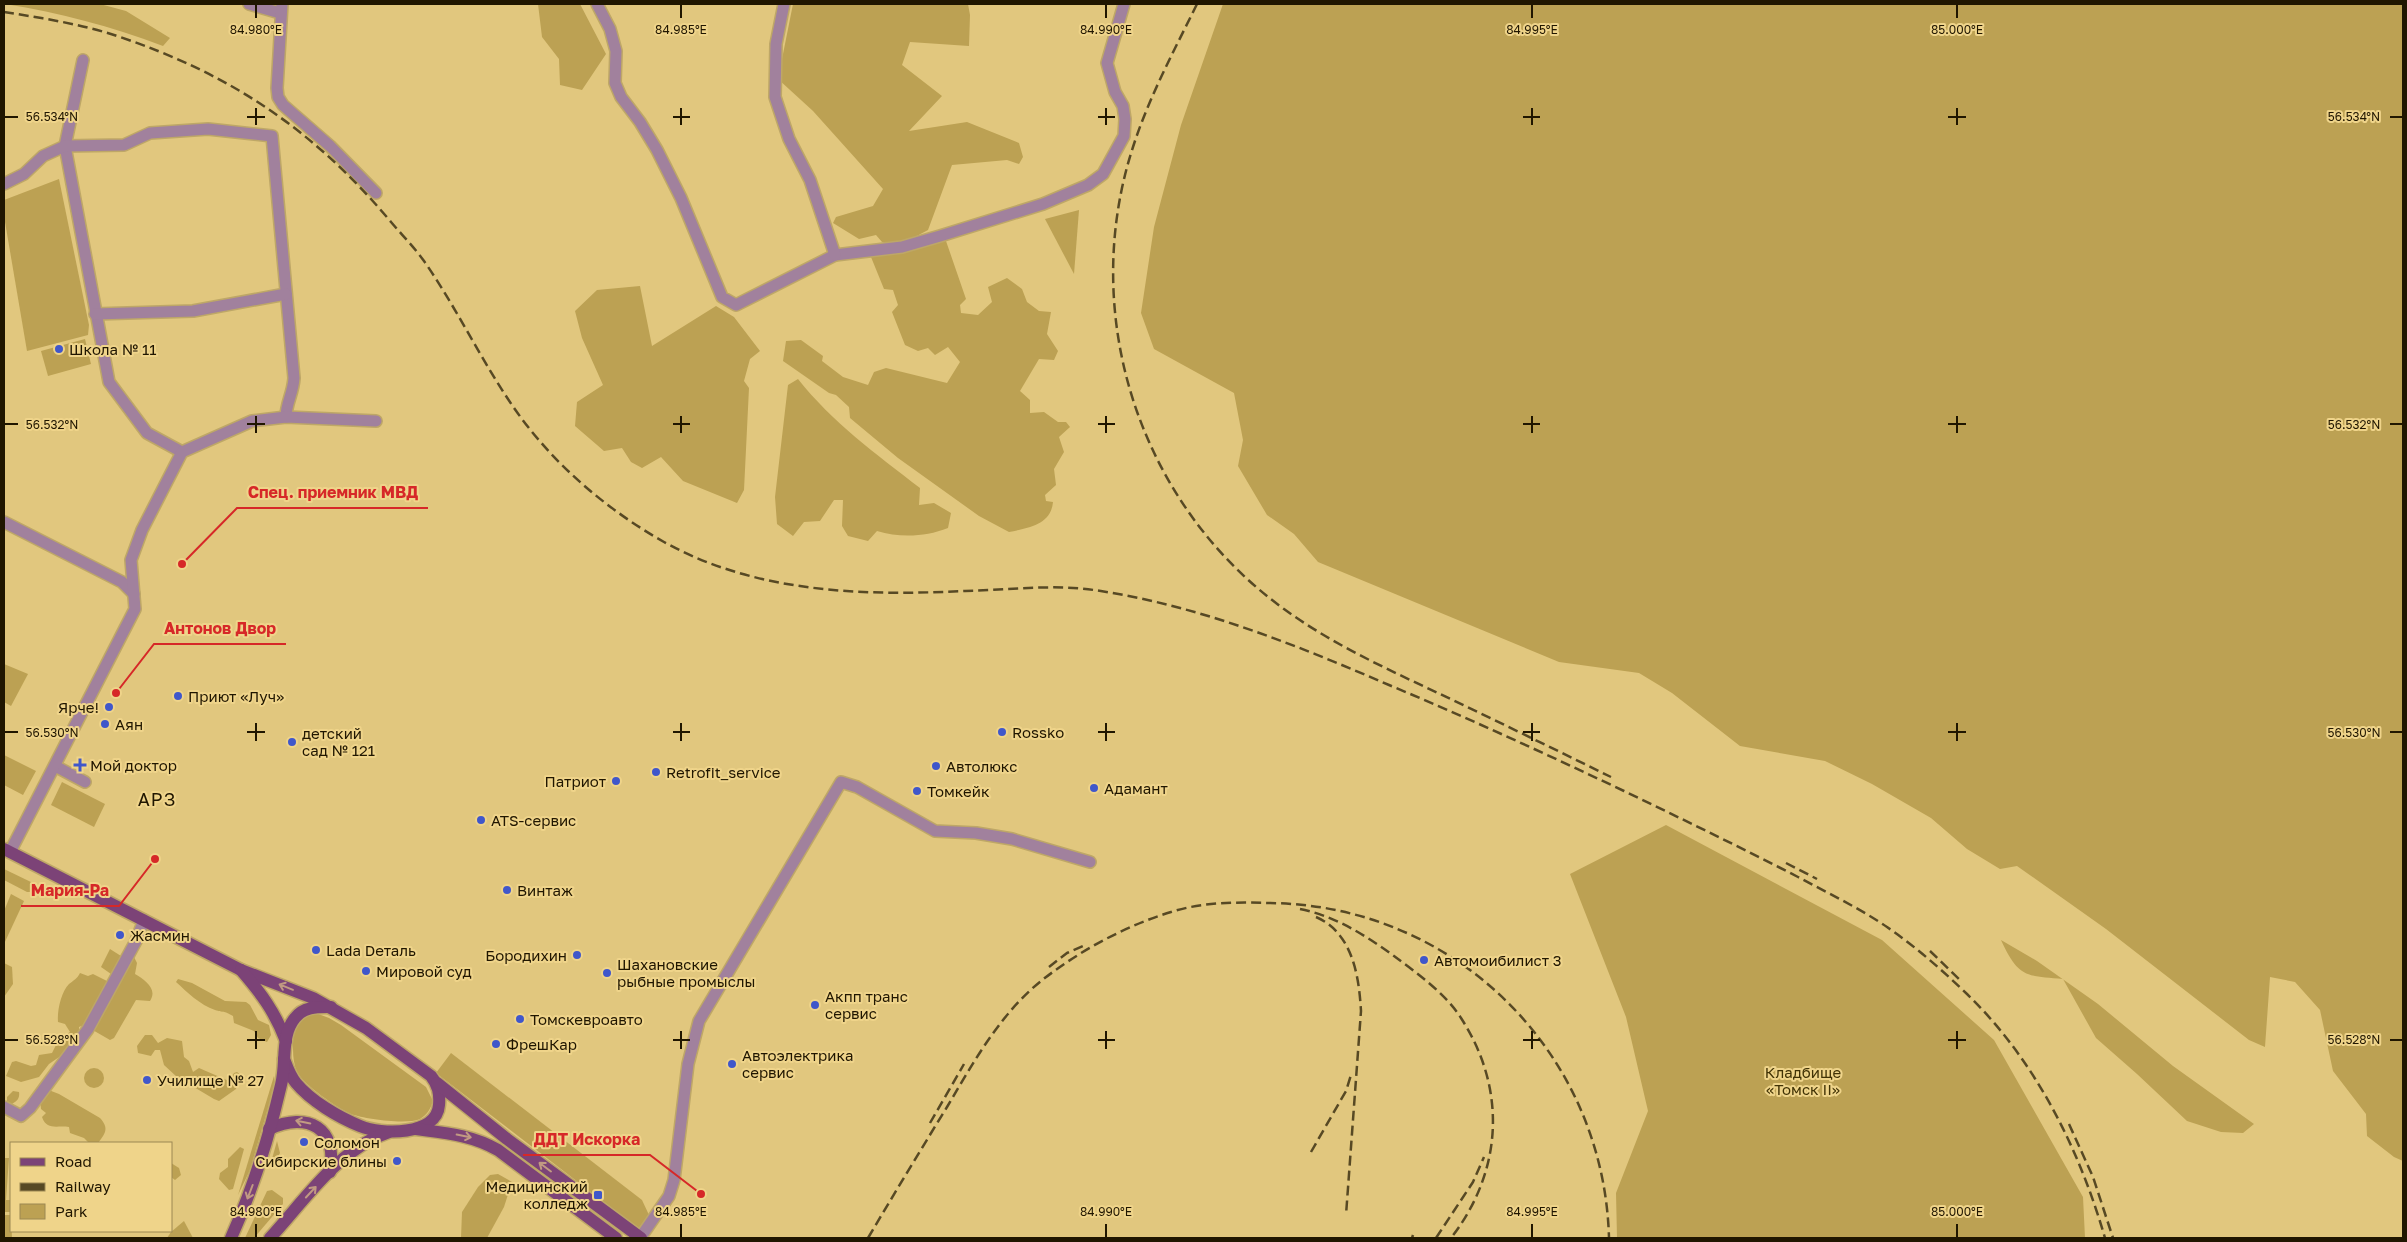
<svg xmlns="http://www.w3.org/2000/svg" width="2407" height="1242" font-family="'Golos Text',sans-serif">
<rect width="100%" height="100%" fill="#e1c77e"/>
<!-- green -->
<g fill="#bca153">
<path d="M5,4H100L126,11L170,38L163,46C110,26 61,13 5,4Z"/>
<polygon points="538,4 580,4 606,54 582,90 560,85 559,59 542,37"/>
<polygon points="793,4 968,4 970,15 969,46 910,42 902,65 942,96 909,131 967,122 1019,143 1023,157 1019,164 1007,160 952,165 928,230 902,244 882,242 876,235 859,239 833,223 836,217 873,206 883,189 813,111 778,79"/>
<polygon points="1223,4 2403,4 2403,1161 2394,1157 2367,1136 2366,1114 2333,1071 2320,1010 2295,982 2270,977 2265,1047 2249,1040 2106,929 2017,866 2000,869 1967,849 1931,818 1872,784 1825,761 1740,746 1672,693 1639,673 1559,662 1318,562 1294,534 1267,515 1238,466 1243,440 1234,393 1154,349 1141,313 1154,227 1181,125"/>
<polygon points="59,179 89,325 88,335 27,351 4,216 4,200"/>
<polygon points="1079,210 1074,274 1045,219"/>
<path d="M946,241L966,299L960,305L961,313L978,315L992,302L988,287L1007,278L1022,289L1027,302L1039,311L1051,312L1047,334L1058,351L1054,360L1039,359L1020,391L1030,400V413L1044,412L1058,422H1066L1070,427L1059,437L1064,452L1054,469L1056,485L1045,495L1046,501L1053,502C1051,525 1028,528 1009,532L979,516L898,458L850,418L849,407L836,395L829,393L783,361L786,341L801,340L823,356L822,361L843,377L868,385L874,372L886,368L947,383L960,362L948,347L935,355L928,348L918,351L905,345L892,312L898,305L893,290L884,289L871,257Z"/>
<polygon points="640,286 652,346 716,306 734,317 760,351 750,359 744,381 749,388 744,490 737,503 683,481 661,457 642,468 631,462 622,448 604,451 575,426 577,402 603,385 582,338 575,311 597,290"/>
<polygon points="85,339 91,364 48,376 41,351"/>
<path d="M798,379C832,422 876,454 920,488L919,505L934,503L951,513L948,528C925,537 900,538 877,531L868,541L848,536L842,526L843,500H834L820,521L804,522L793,536L777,524L775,497L788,385Z"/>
<polygon points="4,664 28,674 11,706 4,702"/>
<polygon points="4,755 36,771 23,795 4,785"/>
<polygon points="62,782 105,804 94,827 51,805"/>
<polygon points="1666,825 1882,940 1994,1040 2083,1197 2085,1238 1617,1238 1616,1193 1648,1111 1626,1017 1570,874"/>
<polygon points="4,869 33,883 32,892 27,892 4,880"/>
<polygon points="11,894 24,901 4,944 4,911"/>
<path d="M2001,940L2037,961L2098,1004L2173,1066L2254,1124L2243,1133L2221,1132L2187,1121L2137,1074L2096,1038L2063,979C2025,976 2018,977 2001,940Z"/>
<polygon points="110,949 121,956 123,960 116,972 111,974 101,967"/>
<path d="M133,955L137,963L135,974C145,980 158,989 150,1001L136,1000L114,1038L110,1040L84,1025L79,1027V1032L65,1053L49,1064L39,1077L21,1082L6,1076L12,1062L16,1061L31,1066L36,1065L39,1055L52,1053L59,1039L70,1032L65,1024L58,1022C57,1011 61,992 69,984C74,980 77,979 80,973L88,976L93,974L115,985Z"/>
<polygon points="4,963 12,967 13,984 4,997"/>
<path d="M178,979L192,983L225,1001L246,1002L250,1005L258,1020L269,1025L271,1035L267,1042L258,1038L254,1031L234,1023L233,1016C223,1010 224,1013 215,1010C200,1005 187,992 176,982Z"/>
<path d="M313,1012L329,1018L341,1025L426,1087L433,1101C431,1108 427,1115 420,1119C406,1125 365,1119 351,1114C337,1108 304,1085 297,1072C294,1065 293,1057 293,1049C290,1028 297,1022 313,1012Z"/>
<polygon points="145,1035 152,1035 158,1043 167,1038 182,1041 184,1057 189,1061 193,1072 199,1068 229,1081 234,1073 237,1072 242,1076 241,1081 237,1083 236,1089 219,1101 214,1099 177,1077 164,1065 160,1050 155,1050 151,1056 138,1053 137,1046"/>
<polygon points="451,1053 642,1200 649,1215 639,1229 436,1073"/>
<circle cx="94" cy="1078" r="10"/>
<polygon points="274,1076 275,1084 250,1170 238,1195"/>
<path d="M46,1089L59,1094L100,1118C109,1128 106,1133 98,1143H89L84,1138L70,1133L69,1127C57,1125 47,1131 42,1117L46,1113L41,1109L40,1099Z"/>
<path d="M13,1091L19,1092C20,1098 17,1101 12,1104L7,1102V1097Z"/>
<polygon points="277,1141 280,1153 272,1167 270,1166"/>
<polygon points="240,1147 244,1149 233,1189 229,1190 219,1179 220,1173 228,1167 228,1159"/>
<polygon points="4,1158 9,1158 6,1200 11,1200 11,1212 4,1212"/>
<polygon points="171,1163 179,1168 181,1175 175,1180 171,1177"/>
<polygon points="498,1174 512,1182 504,1207 487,1238 461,1238 462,1212 478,1187 490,1175"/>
<polygon points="272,1190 283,1198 283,1204 254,1238 245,1238 267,1191"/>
<polygon points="4,1215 11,1215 12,1238 4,1238"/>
<polygon points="184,1221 193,1238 167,1238 171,1232"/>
</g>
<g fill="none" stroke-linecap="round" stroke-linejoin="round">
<defs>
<g id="minor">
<polyline points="249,4 280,13"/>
<polyline points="282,4 277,88 278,97 283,105 330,146 376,193"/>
<polyline points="597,4 610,29 616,51 615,83 621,97 640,122 657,150 681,198 722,297 736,305 835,255 902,247 940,236 1043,204 1088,185 1103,174 1124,136 1125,119 1123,106 1115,92 1107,63 1124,4"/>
<polyline points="784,4 776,44 775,97 789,139 810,180 835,255"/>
<polyline points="83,60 65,146 109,382 147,433 182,452"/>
<path d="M4,184L24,174L43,156L65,146L124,145L150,133L208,129L272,136L294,378C293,394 286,403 286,417"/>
<polyline points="95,314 193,311 286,294"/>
<polyline points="4,522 122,582 134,594"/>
<polyline points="55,766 85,782"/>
<polyline points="10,852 135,609 131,560 142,530 182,452 252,421 286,417 376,421"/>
<polyline points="4,1107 21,1116 30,1108 88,1029 136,941 144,920"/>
<polyline points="640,1238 669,1196 674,1180 688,1064 699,1021 841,782 857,787 935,831 976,833 1012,839 1090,862"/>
</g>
<g id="major">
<path d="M4,849L241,970L313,998L366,1028L431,1076C438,1085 440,1093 439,1105C437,1136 381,1135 360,1126C338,1117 311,1101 296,1083C290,1076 287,1067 284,1059"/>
<path d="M241,970C261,993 275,1012 286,1041"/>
<polyline points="437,1083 507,1139 641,1238"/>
<path d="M269,1129C308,1111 338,1128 330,1172"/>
<path d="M416,1129C446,1133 472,1135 498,1150L616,1238"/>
<path d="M231,1238C253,1189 269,1137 281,1085C287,1063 280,1036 295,1018C304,1006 318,1007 331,1007"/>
<path d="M270,1238C305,1200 338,1149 389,1132"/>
</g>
</defs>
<!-- minor casing -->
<use href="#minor" stroke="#bea767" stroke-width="14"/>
<!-- major casing -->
<use href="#major" stroke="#bea767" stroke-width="15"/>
<!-- minor -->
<use href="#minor" stroke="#a1819d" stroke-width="11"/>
<!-- major -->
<use href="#major" stroke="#7c4377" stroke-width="12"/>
<!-- rail -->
<g stroke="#574924" stroke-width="2.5" stroke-dasharray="10 5" stroke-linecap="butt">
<path d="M1197,4C1174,51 1149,97 1133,147C1078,316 1140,505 1284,609C1332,644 1387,669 1440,694C1497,721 1554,749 1611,777"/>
<path d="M4,12C42,18 81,24 117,36C231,74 314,130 391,222C402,235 414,247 424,261C456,307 480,358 512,405C550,461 604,508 664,542C756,593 862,596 965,591C1008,590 1052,584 1094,590C1197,605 1294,644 1389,685C1468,718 1546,754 1624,791C1682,819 1740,847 1798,877C1828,893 1859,908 1887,927C1916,947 1942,970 1967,994C2035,1060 2079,1148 2105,1238"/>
<polyline points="1786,863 1817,879"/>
<path d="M1300,909C1335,916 1365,935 1394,956C1417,973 1446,994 1461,1018C1507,1089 1503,1171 1451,1238"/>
<path d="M1316,917C1353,933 1359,977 1361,1011L1346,1215"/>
<polyline points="1930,951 1959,979"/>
<polyline points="1049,967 1067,953 1083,946"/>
<polyline points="930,1123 964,1064"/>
<polyline points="2069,1124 2093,1177 2113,1238"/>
<polyline points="1311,1152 1346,1091 1351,1075"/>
<path d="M868,1238C894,1194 920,1151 947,1107C973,1063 1000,1014 1041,981C1079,951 1125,926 1171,912C1202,902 1236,902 1268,903C1454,904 1604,1052 1609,1238"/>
<polyline points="1412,1238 1413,1235"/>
<polyline points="1436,1238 1473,1182 1484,1157"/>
</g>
</g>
<!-- one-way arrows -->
<defs><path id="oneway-shaft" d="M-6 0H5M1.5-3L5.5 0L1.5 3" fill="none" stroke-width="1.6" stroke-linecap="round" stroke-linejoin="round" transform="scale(1.25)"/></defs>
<g stroke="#c19a82">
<use href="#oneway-shaft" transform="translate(286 987) rotate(-158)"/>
<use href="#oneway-shaft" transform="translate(303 1122) rotate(-169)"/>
<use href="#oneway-shaft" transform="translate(464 1136) rotate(11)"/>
<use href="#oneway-shaft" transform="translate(545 1167) rotate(-143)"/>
<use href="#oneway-shaft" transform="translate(250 1192) rotate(111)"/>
<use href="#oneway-shaft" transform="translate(311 1192) rotate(-47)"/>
</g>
<!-- ticks -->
<path fill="none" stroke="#201600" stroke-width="2" d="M256,5V18M681,5V18M1106,5V18M1532,5V18M1957,5V18M256,108V125M681,108V125M1106,108V125M1532,108V125M1957,108V125M5,117H18M247,117H265M673,117H690M1098,117H1115M1523,117H1540M1948,117H1966M2390,117H2402M256,416V433M681,416V433M1106,416V433M1532,416V433M1957,416V433M5,424H18M247,424H265M673,424H690M1098,424H1115M1523,424H1540M1948,424H1966M2390,424H2402M256,723V741M681,723V741M1106,723V741M1532,723V741M1957,723V741M5,732H18M247,732H265M673,732H690M1098,732H1115M1523,732H1540M1948,732H1966M2390,732H2402M256,1031V1049M681,1031V1049M1106,1031V1049M1532,1031V1049M1957,1031V1049M5,1040H18M247,1040H265M673,1040H690M1098,1040H1115M1523,1040H1540M1948,1040H1966M2390,1040H2402M256,1224V1237M681,1224V1237M1106,1224V1237M1532,1224V1237M1957,1224V1237"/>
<!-- markers -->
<g fill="#4057ca" stroke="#efd48a" stroke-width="2">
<circle cx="59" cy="349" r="5"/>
<circle cx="178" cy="696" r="5"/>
<circle cx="109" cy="707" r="5"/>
<circle cx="105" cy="724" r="5"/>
<circle cx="1002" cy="732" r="5"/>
<circle cx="292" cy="742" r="5"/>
<path d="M77.5 757.5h5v5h5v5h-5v5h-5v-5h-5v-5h5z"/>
<circle cx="936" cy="766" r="5"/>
<circle cx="656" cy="772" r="5"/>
<circle cx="616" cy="781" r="5"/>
<circle cx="1094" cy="788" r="5"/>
<circle cx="917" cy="791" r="5"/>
<circle cx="481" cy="820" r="5"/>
<circle cx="507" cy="890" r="5"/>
<circle cx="120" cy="935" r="5"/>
<circle cx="316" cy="950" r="5"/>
<circle cx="577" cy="955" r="5"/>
<circle cx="1424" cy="960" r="5"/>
<circle cx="366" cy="971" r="5"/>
<circle cx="607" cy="973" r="5"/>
<circle cx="815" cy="1005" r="5"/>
<circle cx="520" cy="1019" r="5"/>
<circle cx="496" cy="1044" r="5"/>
<circle cx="732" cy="1064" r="5"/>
<circle cx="147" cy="1080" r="5"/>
<circle cx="304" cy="1142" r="5"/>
<circle cx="397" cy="1161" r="5"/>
<rect x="593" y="1190" width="10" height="10" rx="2.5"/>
</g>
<g text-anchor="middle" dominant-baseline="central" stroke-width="4" stroke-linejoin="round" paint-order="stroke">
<!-- poi labels -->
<g font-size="15" fill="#201600" stroke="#efd48a" text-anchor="start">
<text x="69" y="349">Школа № 11</text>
<text x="188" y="696">Приют «Луч»</text>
<text x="99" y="707" text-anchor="end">Ярче!</text>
<text x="115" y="724">Аян</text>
<text x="1012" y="732">Rossko</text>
<text x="302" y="733">детский<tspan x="302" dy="17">сад № 121</tspan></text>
<text x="90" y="765">Мой доктор</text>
<text x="946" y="766">Автолюкс</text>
<text x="666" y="772">Retrofit_service</text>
<text x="606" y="781" text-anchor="end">Патриот</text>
<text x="1104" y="788">Адамант</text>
<text x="927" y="791">Томкейк</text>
<text x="491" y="820">ATS-сервис</text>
<text x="517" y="890">Винтаж</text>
<text x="130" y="935">Жасмин</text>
<text x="326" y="950">Lada Dеталь</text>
<text x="567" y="955" text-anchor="end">Бородихин</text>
<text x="1434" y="960">Автомоибилист 3</text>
<text x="617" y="964">Шахановские<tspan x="617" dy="17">рыбные промыслы</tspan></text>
<text x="376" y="971">Мировой суд</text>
<text x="825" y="996">Акпп транс<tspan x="825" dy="17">сервис</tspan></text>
<text x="530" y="1019">Томскевроавто</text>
<text x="506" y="1044">ФрешКар</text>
<text x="742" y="1055">Автоэлектрика<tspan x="742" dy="17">сервис</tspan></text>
<text x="157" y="1080">Училище № 27</text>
<text x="314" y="1142">Соломон</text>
<text x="387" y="1161" text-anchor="end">Сибирские блины</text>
<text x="588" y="1186" text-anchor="end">Медицинский<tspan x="588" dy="17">колледж</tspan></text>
</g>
<!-- park labels -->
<g font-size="15" fill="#403205" stroke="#efd48a">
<text x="1803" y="1072">Кладбище<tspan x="1803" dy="17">«Томск II»</tspan></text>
</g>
<!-- quarter labels -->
<g font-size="18" letter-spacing="1" fill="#201600" stroke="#efd48a">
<text x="157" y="799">АРЗ</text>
</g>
</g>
<g font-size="12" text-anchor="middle" fill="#201600" stroke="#efd48a" stroke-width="4" stroke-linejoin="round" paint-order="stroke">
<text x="256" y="34">84.980°E</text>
<text x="681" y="34">84.985°E</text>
<text x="1106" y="34">84.990°E</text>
<text x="1532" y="34">84.995°E</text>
<text x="1957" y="34">85.000°E</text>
<text x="52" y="121">56.534°N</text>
<text x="2354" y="121">56.534°N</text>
<text x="52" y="429">56.532°N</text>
<text x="2354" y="429">56.532°N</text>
<text x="52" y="737">56.530°N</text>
<text x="2354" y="737">56.530°N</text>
<text x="52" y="1044">56.528°N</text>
<text x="2354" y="1044">56.528°N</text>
<text x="256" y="1216">84.980°E</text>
<text x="681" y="1216">84.985°E</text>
<text x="1106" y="1216">84.990°E</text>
<text x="1532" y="1216">84.995°E</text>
<text x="1957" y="1216">85.000°E</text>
</g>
<!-- callouts -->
<path fill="none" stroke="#d62828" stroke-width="2" d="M182 564L237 508H428M116 693L154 644H286M155 859L119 906H21M701 1194L650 1155H523"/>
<g fill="#d62828" stroke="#efd48a" stroke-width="2">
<circle cx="182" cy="564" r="5"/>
<circle cx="116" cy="693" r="5"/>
<circle cx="155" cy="859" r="5"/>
<circle cx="701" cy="1194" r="5"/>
</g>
<g font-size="16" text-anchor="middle" font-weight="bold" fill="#d62828" stroke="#efd48a" stroke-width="4" stroke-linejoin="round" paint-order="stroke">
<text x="333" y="498">Спец. приемник МВД</text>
<text x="220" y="634">Антонов Двор</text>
<text x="70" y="896">Мария-Ра</text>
<text x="587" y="1145">ДДТ Искорка</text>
</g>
<!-- border -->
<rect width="2407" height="1242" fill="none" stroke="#201600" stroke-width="10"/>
<!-- legend -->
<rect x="10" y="1142" width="162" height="90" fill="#efd48a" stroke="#9c8853"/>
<rect x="20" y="1158" width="25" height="8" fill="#7c4377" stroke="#9c8853"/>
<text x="55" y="1167" font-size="15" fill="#201600">Road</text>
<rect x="20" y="1183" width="25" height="8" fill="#574924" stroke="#9c8853"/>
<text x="55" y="1192" font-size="15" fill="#201600">Railway</text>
<rect x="20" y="1204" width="25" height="15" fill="#bca153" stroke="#9c8853"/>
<text x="55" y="1217" font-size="15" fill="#201600">Park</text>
</svg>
